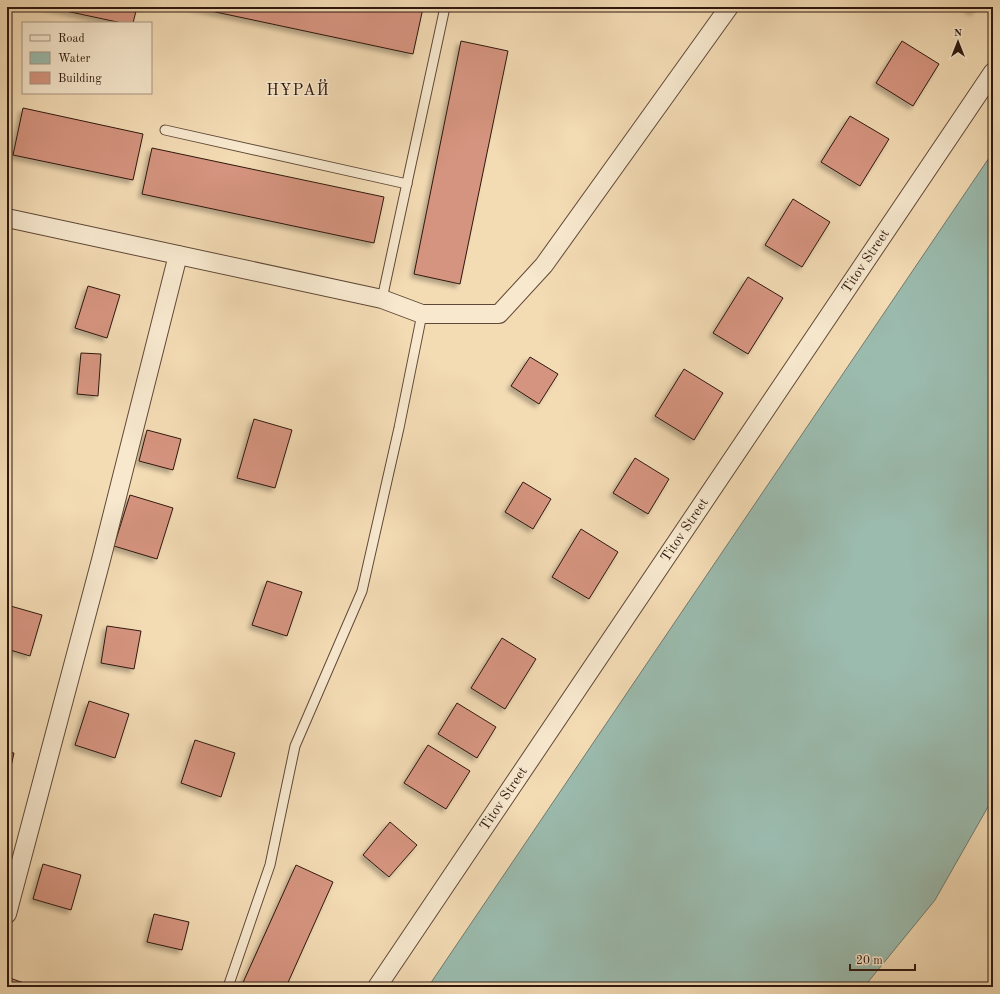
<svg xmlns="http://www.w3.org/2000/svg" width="1000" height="994" font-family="'Old Standard TT',serif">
<defs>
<filter id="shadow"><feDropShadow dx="-3.5" dy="3.5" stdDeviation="2" flood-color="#0004"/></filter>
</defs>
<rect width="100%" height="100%" fill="#f3dbb4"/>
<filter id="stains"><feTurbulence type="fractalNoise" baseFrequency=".005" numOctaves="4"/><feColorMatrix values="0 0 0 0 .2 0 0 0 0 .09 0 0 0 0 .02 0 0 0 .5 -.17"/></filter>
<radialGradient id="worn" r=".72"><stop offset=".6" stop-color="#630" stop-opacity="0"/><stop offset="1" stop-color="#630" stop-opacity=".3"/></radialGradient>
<!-- water -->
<polygon fill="#9bbbae" stroke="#707a6e" points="993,152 993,798 935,900 864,987 428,987"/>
<!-- building -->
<g fill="#d5947f" stroke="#2f180e" filter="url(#shadow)">
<polygon points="47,7 137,7 133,23 122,23"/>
<polygon points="192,7 418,7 423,8 413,54"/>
<polygon points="966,7 977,7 974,12"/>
<polygon points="461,41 508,51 460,284 414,274"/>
<polygon points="902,41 939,64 913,106 876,83"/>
<polygon points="23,108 143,134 133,180 13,155"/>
<polygon points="850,116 889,139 860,186 821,162"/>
<polygon points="152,148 384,197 374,243 142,194"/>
<polygon points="793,199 830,222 802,267 765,245"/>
<polygon points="748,277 783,298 748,354 713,333"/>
<polygon points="88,286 120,295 107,338 75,328"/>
<polygon points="81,353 101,354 98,396 77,394"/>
<polygon points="530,357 558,374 539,404 511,386"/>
<polygon points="684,369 723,393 694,440 655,416"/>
<polygon points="254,419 292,430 275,488 237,478"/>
<polygon points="147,430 181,439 173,470 139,461"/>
<polygon points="635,458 669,479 648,514 613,493"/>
<polygon points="523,482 551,499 533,529 505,512"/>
<polygon points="130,495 173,508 157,559 114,546"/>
<polygon points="581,529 618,552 589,599 552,577"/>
<polygon points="267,581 302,592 287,636 252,625"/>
<polygon points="7,605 42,615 30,656 7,649"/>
<polygon points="107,626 141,631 134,669 101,663"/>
<polygon points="502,638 536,659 505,709 471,688"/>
<polygon points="89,701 129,714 115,758 75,745"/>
<polygon points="457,703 496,727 477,758 438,734"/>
<polygon points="195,740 235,753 221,797 181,783"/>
<polygon points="428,745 470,771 446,809 404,783"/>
<polygon points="7,752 14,753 7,784"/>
<polygon points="390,822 417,845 389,877 363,855"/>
<polygon points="43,864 81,875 71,910 33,899"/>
<polygon points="296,865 333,882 286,987 241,987"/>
<polygon points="154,914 189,922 182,950 147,942"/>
<polygon points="7,977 35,987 7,987"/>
</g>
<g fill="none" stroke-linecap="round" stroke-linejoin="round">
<defs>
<g id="service">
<polyline points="165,130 407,184"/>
<polyline points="382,299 445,7"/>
<polyline points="228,987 270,865 295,746 362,591 399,428 422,314"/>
</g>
<g id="minor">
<polyline points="7,218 382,299 422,314 499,314 544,265 729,7"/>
<polyline points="7,914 101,560 178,255"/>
<path id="s1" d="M377,987L993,72"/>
</g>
</defs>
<!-- service casing -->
<use href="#service" stroke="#604938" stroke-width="11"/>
<!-- minor casing -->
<use href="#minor" stroke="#604938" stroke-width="20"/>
<!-- service -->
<use href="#service" stroke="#f7e8ce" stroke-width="9"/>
<!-- minor -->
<use href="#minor" stroke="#f7e8ce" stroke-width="18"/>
</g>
<g text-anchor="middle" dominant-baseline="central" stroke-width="3" stroke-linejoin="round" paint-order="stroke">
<!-- street labels -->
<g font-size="14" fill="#2f180e" stroke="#f7e8ce">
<text stroke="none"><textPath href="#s1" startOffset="875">Titov Street</textPath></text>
<text stroke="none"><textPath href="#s1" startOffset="551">Titov Street</textPath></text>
<text stroke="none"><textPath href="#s1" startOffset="227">Titov Street</textPath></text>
</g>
<!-- quarter labels -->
<g font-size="16" letter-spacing="1" fill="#2f180e" stroke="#f7e8ce">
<text x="298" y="91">НҰРАЙ</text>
</g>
</g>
<!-- margin -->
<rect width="1000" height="994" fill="none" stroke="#f3dbb4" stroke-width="24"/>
<rect x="8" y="8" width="984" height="978" fill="none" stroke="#2f180e" stroke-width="2"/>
<rect x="12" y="12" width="976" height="970" fill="none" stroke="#2f180e"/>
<!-- legend -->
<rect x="22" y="22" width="130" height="72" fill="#f7e8ce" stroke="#a79581"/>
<rect x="30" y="35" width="20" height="6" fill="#f7e8ce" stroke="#a79581"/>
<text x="58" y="42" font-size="12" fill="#2f180e">Road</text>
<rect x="30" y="52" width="20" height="12" fill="#9bbbae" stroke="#a79581"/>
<text x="58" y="62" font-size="12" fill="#2f180e">Water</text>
<rect x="30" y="72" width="20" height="12" fill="#d5947f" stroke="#a79581"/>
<text x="58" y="82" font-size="12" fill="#2f180e">Building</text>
<!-- north arrow -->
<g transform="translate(958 42)" stroke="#f7e8ce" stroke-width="3" paint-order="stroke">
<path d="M0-3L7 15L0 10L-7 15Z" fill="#2f180e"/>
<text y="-6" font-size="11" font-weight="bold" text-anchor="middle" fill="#2f180e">N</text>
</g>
<!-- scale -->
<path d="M850 964v6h65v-6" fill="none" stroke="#2f180e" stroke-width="2"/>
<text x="856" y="964" font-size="12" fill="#2f180e" stroke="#f7e8ce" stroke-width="3" paint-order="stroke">20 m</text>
<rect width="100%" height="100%" filter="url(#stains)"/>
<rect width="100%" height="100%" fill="url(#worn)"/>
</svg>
